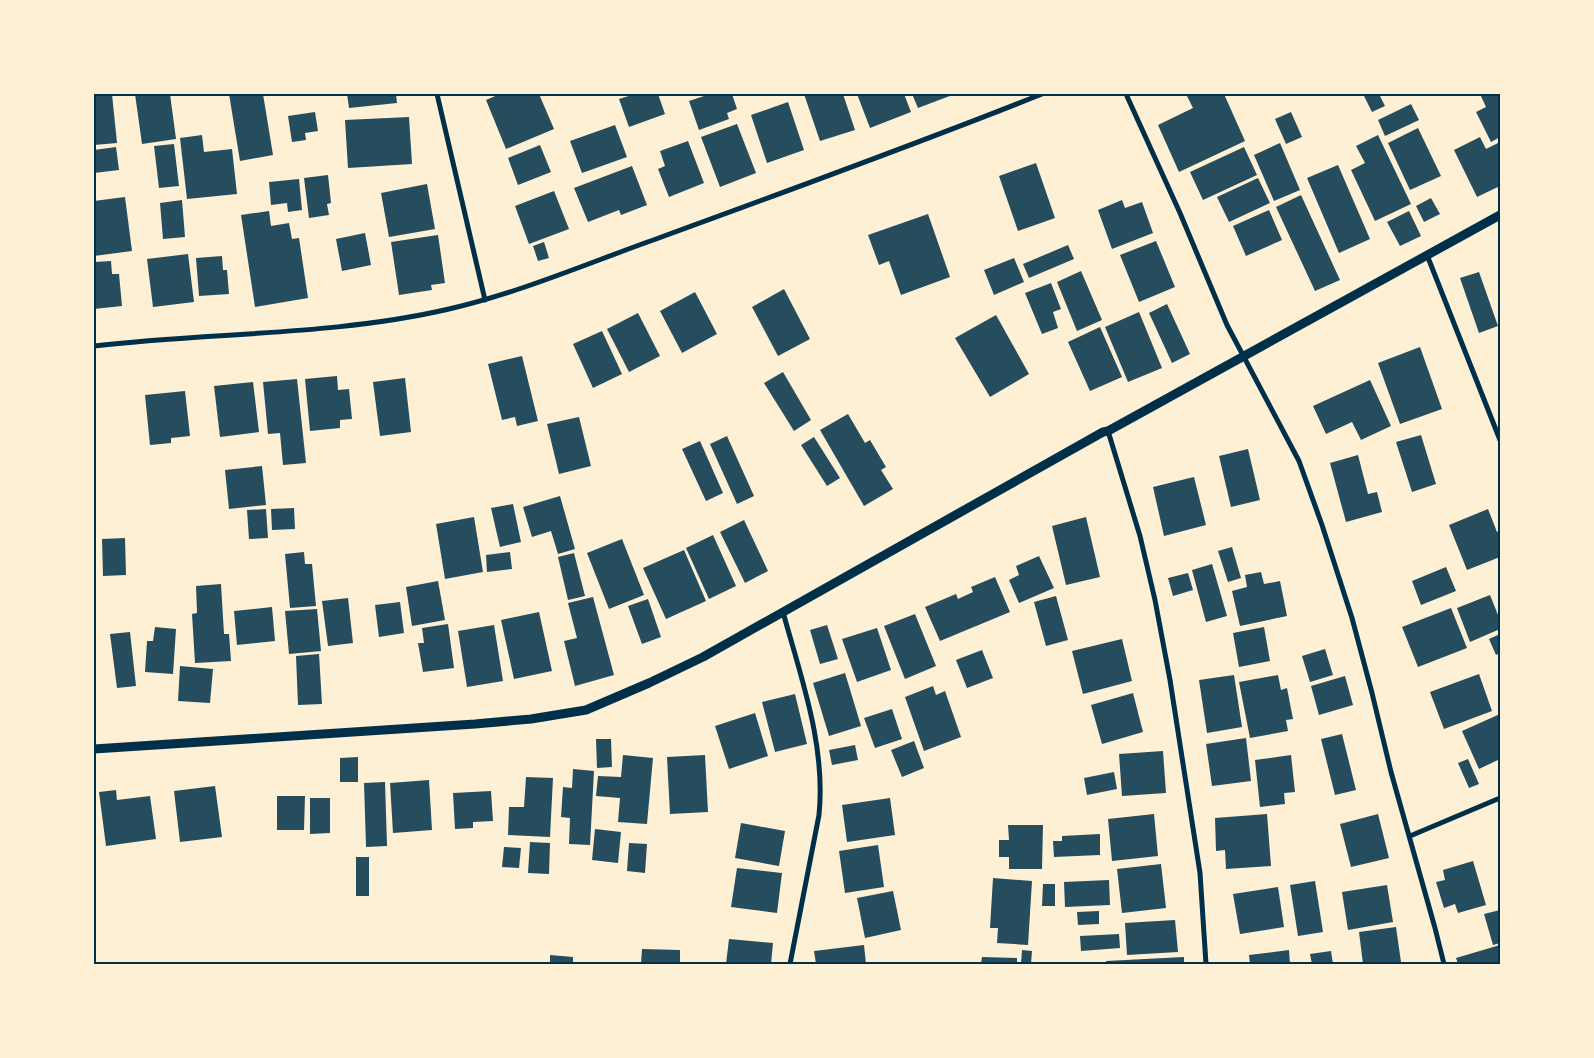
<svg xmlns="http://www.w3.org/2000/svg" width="1594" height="1058" font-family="Montserrat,sans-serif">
<rect width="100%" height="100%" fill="#fdf0d5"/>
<!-- building -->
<g fill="#264d5e">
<polygon points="94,94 112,94 117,143 94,145"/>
<polygon points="135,94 170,94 176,139 142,144"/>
<polygon points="229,94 263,94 273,155 240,161"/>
<polygon points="347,94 396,94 397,103 349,108"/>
<polygon points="500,94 539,94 554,129 506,149 486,100"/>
<polygon points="635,94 658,94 665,114 629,127 619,99"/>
<polygon points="710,94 732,94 737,109 727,113 729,119 699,130 689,101"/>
<polygon points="804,94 843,94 855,130 820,141"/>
<polygon points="857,94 904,94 911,112 870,128"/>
<polygon points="912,94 955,94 918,108"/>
<polygon points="1186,94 1224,94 1245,141 1179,172 1158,125 1193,108"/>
<polygon points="1363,94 1385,94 1380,96 1385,106 1372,112"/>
<polygon points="1480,94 1500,94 1500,137 1491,142 1476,112 1486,107"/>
<polygon points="788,102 804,150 767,163 751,115"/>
<polygon points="1411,104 1419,120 1385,136 1378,120"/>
<polygon points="315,112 318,131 305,133 306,140 292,142 288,116"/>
<polygon points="1291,112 1302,137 1286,144 1275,119"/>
<polygon points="409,117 412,164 348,168 345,120"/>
<polygon points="737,124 756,173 720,187 701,137"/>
<polygon points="615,125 627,157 582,173 570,141"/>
<polygon points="1418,128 1441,176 1410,190 1388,143"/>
<polygon points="202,135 204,152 232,149 237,194 187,199 180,138"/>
<polygon points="1378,135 1411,204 1375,221 1351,170 1365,163 1356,146"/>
<polygon points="1480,137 1486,149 1500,142 1500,186 1477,197 1454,150"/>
<polygon points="688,141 704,183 669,197 658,169 665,166 660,151"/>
<polygon points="1280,143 1300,190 1274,201 1254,155"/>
<polygon points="174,144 179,186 159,188 154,146"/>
<polygon points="540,145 551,172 518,185 508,158"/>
<polygon points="116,147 119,170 94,173 94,150"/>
<polygon points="1244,147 1257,175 1203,200 1190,172"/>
<polygon points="1036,163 1055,218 1018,231 999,176"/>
<polygon points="1338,165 1370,239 1339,253 1307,178"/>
<polygon points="632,166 647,205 621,215 619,210 588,222 574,188"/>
<polygon points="328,175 331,203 327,204 329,215 309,218 304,178"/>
<polygon points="1258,178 1270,203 1229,222 1217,197"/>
<polygon points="299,179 302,210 288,212 287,203 271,205 269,182"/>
<polygon points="427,184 435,229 389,237 381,193"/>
<polygon points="554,191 569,229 529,244 515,206"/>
<polygon points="1301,195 1340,280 1315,291 1276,207"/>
<polygon points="125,197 132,251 94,256 94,201"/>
<polygon points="1431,198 1440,214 1424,222 1416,206"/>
<polygon points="182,200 185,237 163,239 160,203"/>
<polygon points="1122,200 1125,208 1142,202 1153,233 1112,249 1098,210"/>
<polygon points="1269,210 1282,240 1246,256 1233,226"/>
<polygon points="269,211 271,226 289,223 292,239 299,238 308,298 255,307 241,215"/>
<polygon points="1409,211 1421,236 1400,246 1387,222"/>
<polygon points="928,214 950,277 901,295 889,261 879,265 868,235"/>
<polygon points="365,233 371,265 342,271 336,239"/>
<polygon points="438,235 445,283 431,285 432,290 399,295 391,242"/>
<polygon points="1156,241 1175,287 1139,302 1120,255"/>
<polygon points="544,242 549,258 538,261 533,246"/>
<polygon points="1068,245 1074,259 1029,278 1023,264"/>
<polygon points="188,254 194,302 153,307 147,259"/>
<polygon points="222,256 223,270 227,270 229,294 199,296 196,258"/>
<polygon points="1014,258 1024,282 994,295 984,270"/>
<polygon points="111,261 112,274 119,274 122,306 94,309 94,262"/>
<polygon points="1081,271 1102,320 1077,331 1057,282"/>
<polygon points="1479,272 1498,326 1479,333 1460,278"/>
<polygon points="1051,283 1061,309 1053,312 1058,328 1042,334 1025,293"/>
<polygon points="784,289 810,339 778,356 752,307"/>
<polygon points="695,292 717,334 682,353 660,311"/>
<polygon points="1167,304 1190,354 1172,363 1149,313"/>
<polygon points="1139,312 1162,368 1128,382 1105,327"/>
<polygon points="638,313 660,356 629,372 607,329"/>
<polygon points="996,315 1029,374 990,397 955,338"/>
<polygon points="1100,327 1122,377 1090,391 1068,342"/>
<polygon points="602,331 622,374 593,388 573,344"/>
<polygon points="1420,347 1442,409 1400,424 1378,363"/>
<polygon points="522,356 538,421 517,426 515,417 502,420 488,364"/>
<polygon points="783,372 811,420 794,431 764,383"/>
<polygon points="337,376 338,390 349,389 352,419 340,420 340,428 310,431 305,379"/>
<polygon points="405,378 411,432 380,436 373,382"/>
<polygon points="297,379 306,463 283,465 280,433 268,434 263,382"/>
<polygon points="1370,380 1391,426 1361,440 1352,422 1326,434 1313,406"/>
<polygon points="253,382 259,432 220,437 214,386"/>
<polygon points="185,391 190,436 171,438 171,443 150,445 145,395"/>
<polygon points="848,414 865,443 870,440 886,467 881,470 893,489 864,506 820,430"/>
<polygon points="579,417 591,466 559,474 547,424"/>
<polygon points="1421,435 1436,484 1412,492 1396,442"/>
<polygon points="727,436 754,496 737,504 710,444"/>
<polygon points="814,437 840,478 827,486 801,445"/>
<polygon points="700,441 723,493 706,501 682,449"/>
<polygon points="1248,449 1260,500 1231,507 1219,456"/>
<polygon points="1358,455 1368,494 1377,492 1382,512 1346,522 1330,463"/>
<polygon points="262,466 266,505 229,509 225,470"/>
<polygon points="1194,477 1206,525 1164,536 1153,487"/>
<polygon points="560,496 575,549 558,554 551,531 532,537 523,507"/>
<polygon points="513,504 521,542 500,547 491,508"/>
<polygon points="294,508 295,529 272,530 271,509"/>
<polygon points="266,509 268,538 249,539 247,510"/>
<polygon points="1488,509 1497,532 1500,531 1500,557 1467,570 1449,525"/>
<polygon points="474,517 483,572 445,579 436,524"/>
<polygon points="1086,517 1100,577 1066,585 1052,526"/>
<polygon points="744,520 768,571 745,583 720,532"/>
<polygon points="713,535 736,586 709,599 686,548"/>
<polygon points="125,538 126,575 103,576 102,539"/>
<polygon points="622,539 644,595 609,609 587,553"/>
<polygon points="1232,547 1241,578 1228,582 1218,551"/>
<polygon points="684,550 706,601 666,619 643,568"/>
<polygon points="304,552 305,564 312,564 316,606 290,608 285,554"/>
<polygon points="510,552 512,569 487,572 486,555"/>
<polygon points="574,553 585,596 568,600 558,557"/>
<polygon points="1039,556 1054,588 1019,603 1009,580 1019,575 1016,566"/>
<polygon points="1212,564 1227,616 1206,622 1192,570"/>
<polygon points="1446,567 1456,591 1421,605 1412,581"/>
<polygon points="1261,572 1264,584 1280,581 1287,616 1240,626 1232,591 1247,587 1245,575"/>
<polygon points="1188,573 1193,590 1173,596 1168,578"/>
<polygon points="995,577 1010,612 940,641 925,607 956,594 958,599 973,592 971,587"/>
<polygon points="438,581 445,620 412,626 406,587"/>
<polygon points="221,584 224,634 229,634 231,661 195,663 192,614 197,613 196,586"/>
<polygon points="1490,595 1500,620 1500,629 1470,642 1457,608"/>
<polygon points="1056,596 1068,640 1046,646 1034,602"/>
<polygon points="593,597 614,675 575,686 564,641 577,638 568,603"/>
<polygon points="348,598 353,643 328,646 322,601"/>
<polygon points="648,599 661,637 642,644 628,606"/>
<polygon points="400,602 404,633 379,637 375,605"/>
<polygon points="272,607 275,641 237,645 234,611"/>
<polygon points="1451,608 1467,648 1418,667 1402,627"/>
<polygon points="317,609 321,651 289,654 285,611"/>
<polygon points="539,612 552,671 514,679 501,620"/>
<polygon points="915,614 936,666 905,679 884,626"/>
<polygon points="448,624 454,668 423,672 418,643 424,643 422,628"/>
<polygon points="494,625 503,681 467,687 458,631"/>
<polygon points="827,625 838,659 820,664 810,630"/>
<polygon points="155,627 176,629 173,674 145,672 147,641 153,641"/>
<polygon points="1264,627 1270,661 1239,667 1233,633"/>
<polygon points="877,628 891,670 857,682 842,639"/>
<polygon points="130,632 136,686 117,688 110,634"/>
<polygon points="1500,634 1500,653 1496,655 1489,639"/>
<polygon points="1122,639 1132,681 1083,694 1072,651"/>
<polygon points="1325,649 1333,675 1310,682 1302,656"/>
<polygon points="982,650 993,678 967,688 956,660"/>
<polygon points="319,654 322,704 298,705 296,656"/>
<polygon points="180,666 213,669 210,703 178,701"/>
<polygon points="845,673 861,726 829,736 813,683"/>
<polygon points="1479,674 1492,711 1444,729 1430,692"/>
<polygon points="1234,675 1242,727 1207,733 1199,680"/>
<polygon points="1278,675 1281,690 1287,688 1293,719 1286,720 1288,731 1250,738 1239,682"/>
<polygon points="1345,676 1353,705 1319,715 1311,686"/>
<polygon points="933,686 936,695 945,691 961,737 924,751 905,697"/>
<polygon points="1133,693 1143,732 1102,744 1091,705"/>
<polygon points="795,694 807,744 775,752 762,702"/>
<polygon points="892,709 902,739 875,748 864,718"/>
<polygon points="755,713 768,756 729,769 715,726"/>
<polygon points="1500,714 1500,759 1479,769 1462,731"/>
<polygon points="1342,734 1356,790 1335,795 1321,739"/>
<polygon points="1246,738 1251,781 1212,786 1206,744"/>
<polygon points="596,739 611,739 612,767 597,768"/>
<polygon points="914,741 924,768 902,777 891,750"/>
<polygon points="855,745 858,760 832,765 829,750"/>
<polygon points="1163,751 1166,793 1122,796 1119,754"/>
<polygon points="623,755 653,758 647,824 618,822 620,798 596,796 598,776 621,777"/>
<polygon points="705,755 708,812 670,814 667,757"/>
<polygon points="1291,755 1295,792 1284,793 1285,804 1260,807 1255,760"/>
<polygon points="358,757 358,782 340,782 340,758"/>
<polygon points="1468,759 1479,784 1469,788 1458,763"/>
<polygon points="573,769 594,771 590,845 569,844 570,818 561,817 563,787 572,788"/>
<polygon points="1114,772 1117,789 1087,795 1084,778"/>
<polygon points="526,777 553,778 550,837 508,835 509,807 524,807"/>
<polygon points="429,780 432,830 393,833 390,783"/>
<polygon points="385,782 387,846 366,847 364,783"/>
<polygon points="215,786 222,837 180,842 174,791"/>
<polygon points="116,790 117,800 150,796 156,839 106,846 99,792"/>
<polygon points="491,791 493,821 473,822 473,828 455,829 453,793"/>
<polygon points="277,796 305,796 304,830 277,830"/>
<polygon points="310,798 330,798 330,833 310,834"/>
<polygon points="890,798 895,835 847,842 842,805"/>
<polygon points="1154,814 1158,856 1112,861 1108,819"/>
<polygon points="1267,814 1271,866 1226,869 1225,850 1216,851 1215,818"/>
<polygon points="1378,814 1389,858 1351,867 1340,824"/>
<polygon points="741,823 785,831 779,866 735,858"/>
<polygon points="1008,825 1043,825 1042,869 1009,869 1009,857 999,857 999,840 1009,840"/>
<polygon points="595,829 621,832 618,863 592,860"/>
<polygon points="1100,834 1100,855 1054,857 1053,841 1062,841 1062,836"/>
<polygon points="530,842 550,843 549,874 528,873"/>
<polygon points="629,843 647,844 645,873 627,871"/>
<polygon points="878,845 884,887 845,893 839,851"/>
<polygon points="504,847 521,848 519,868 502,867"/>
<rect x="356" y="857" width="13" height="39"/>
<polygon points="1473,861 1486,905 1458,913 1455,904 1444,908 1436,882 1445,880 1443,870"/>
<polygon points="1161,864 1166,908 1122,913 1117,869"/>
<polygon points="737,868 782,873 777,913 731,907"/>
<polygon points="993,878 1032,881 1028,945 997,943 998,928 990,928"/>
<polygon points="1109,880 1110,905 1065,907 1064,882"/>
<polygon points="1315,881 1323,932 1298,936 1290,885"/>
<polygon points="1043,884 1055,884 1055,906 1042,906"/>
<polygon points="1387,885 1393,922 1348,930 1342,892"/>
<polygon points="1278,887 1284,927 1240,934 1233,894"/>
<polygon points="893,891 901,930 865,938 857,898"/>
<polygon points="1500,910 1500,943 1493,945 1484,914"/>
<polygon points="1099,911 1099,924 1078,925 1077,912"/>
<polygon points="1175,920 1178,952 1127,955 1125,923"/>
<polygon points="1396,927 1401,962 1363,964 1359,932"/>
<polygon points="1119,934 1120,948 1081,951 1080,936"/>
<polygon points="729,939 773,943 771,964 726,964"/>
<polygon points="864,945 866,964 816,964 814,951"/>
<polygon points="1500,945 1500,963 1494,964 1458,964 1456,958"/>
<polygon points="642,949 680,950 680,964 641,964"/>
<polygon points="1022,950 1032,951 1031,964 1021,964"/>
<polygon points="1289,950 1290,964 1250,964 1249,955"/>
<polygon points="1331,951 1333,964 1312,964 1310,954"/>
<polygon points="550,955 573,957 573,964 550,964"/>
<polygon points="982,957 1017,958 1017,964 981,964"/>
<polygon points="1184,957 1184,964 1106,964 1106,961"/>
</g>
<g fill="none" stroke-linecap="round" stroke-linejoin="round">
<!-- minor -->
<g stroke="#003049" stroke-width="5">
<polyline points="437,94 485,300"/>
<polyline points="1126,94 1180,213 1227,325 1299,461 1322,525 1352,618 1372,693 1391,772 1435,928 1444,964"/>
<polyline points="1427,255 1500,440"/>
<path d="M94,346C212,332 333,336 449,309C519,293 588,263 656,239C785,192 914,145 1042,94"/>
<polyline points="1108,431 1140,536 1155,600 1170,680 1200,873 1206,964"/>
<path d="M783,612C801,678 826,745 819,815L790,964"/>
<polyline points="1410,836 1500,798"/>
</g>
<!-- tertiary -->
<polyline stroke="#003049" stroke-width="9" points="94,749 475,724 531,719 586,710 649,683 703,657 1103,432 1108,431 1500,215"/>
</g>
<!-- border -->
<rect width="1594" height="1058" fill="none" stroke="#fdf0d5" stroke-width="190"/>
<rect x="95" y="95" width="1404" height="868" fill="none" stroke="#003049" stroke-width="2"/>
</svg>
